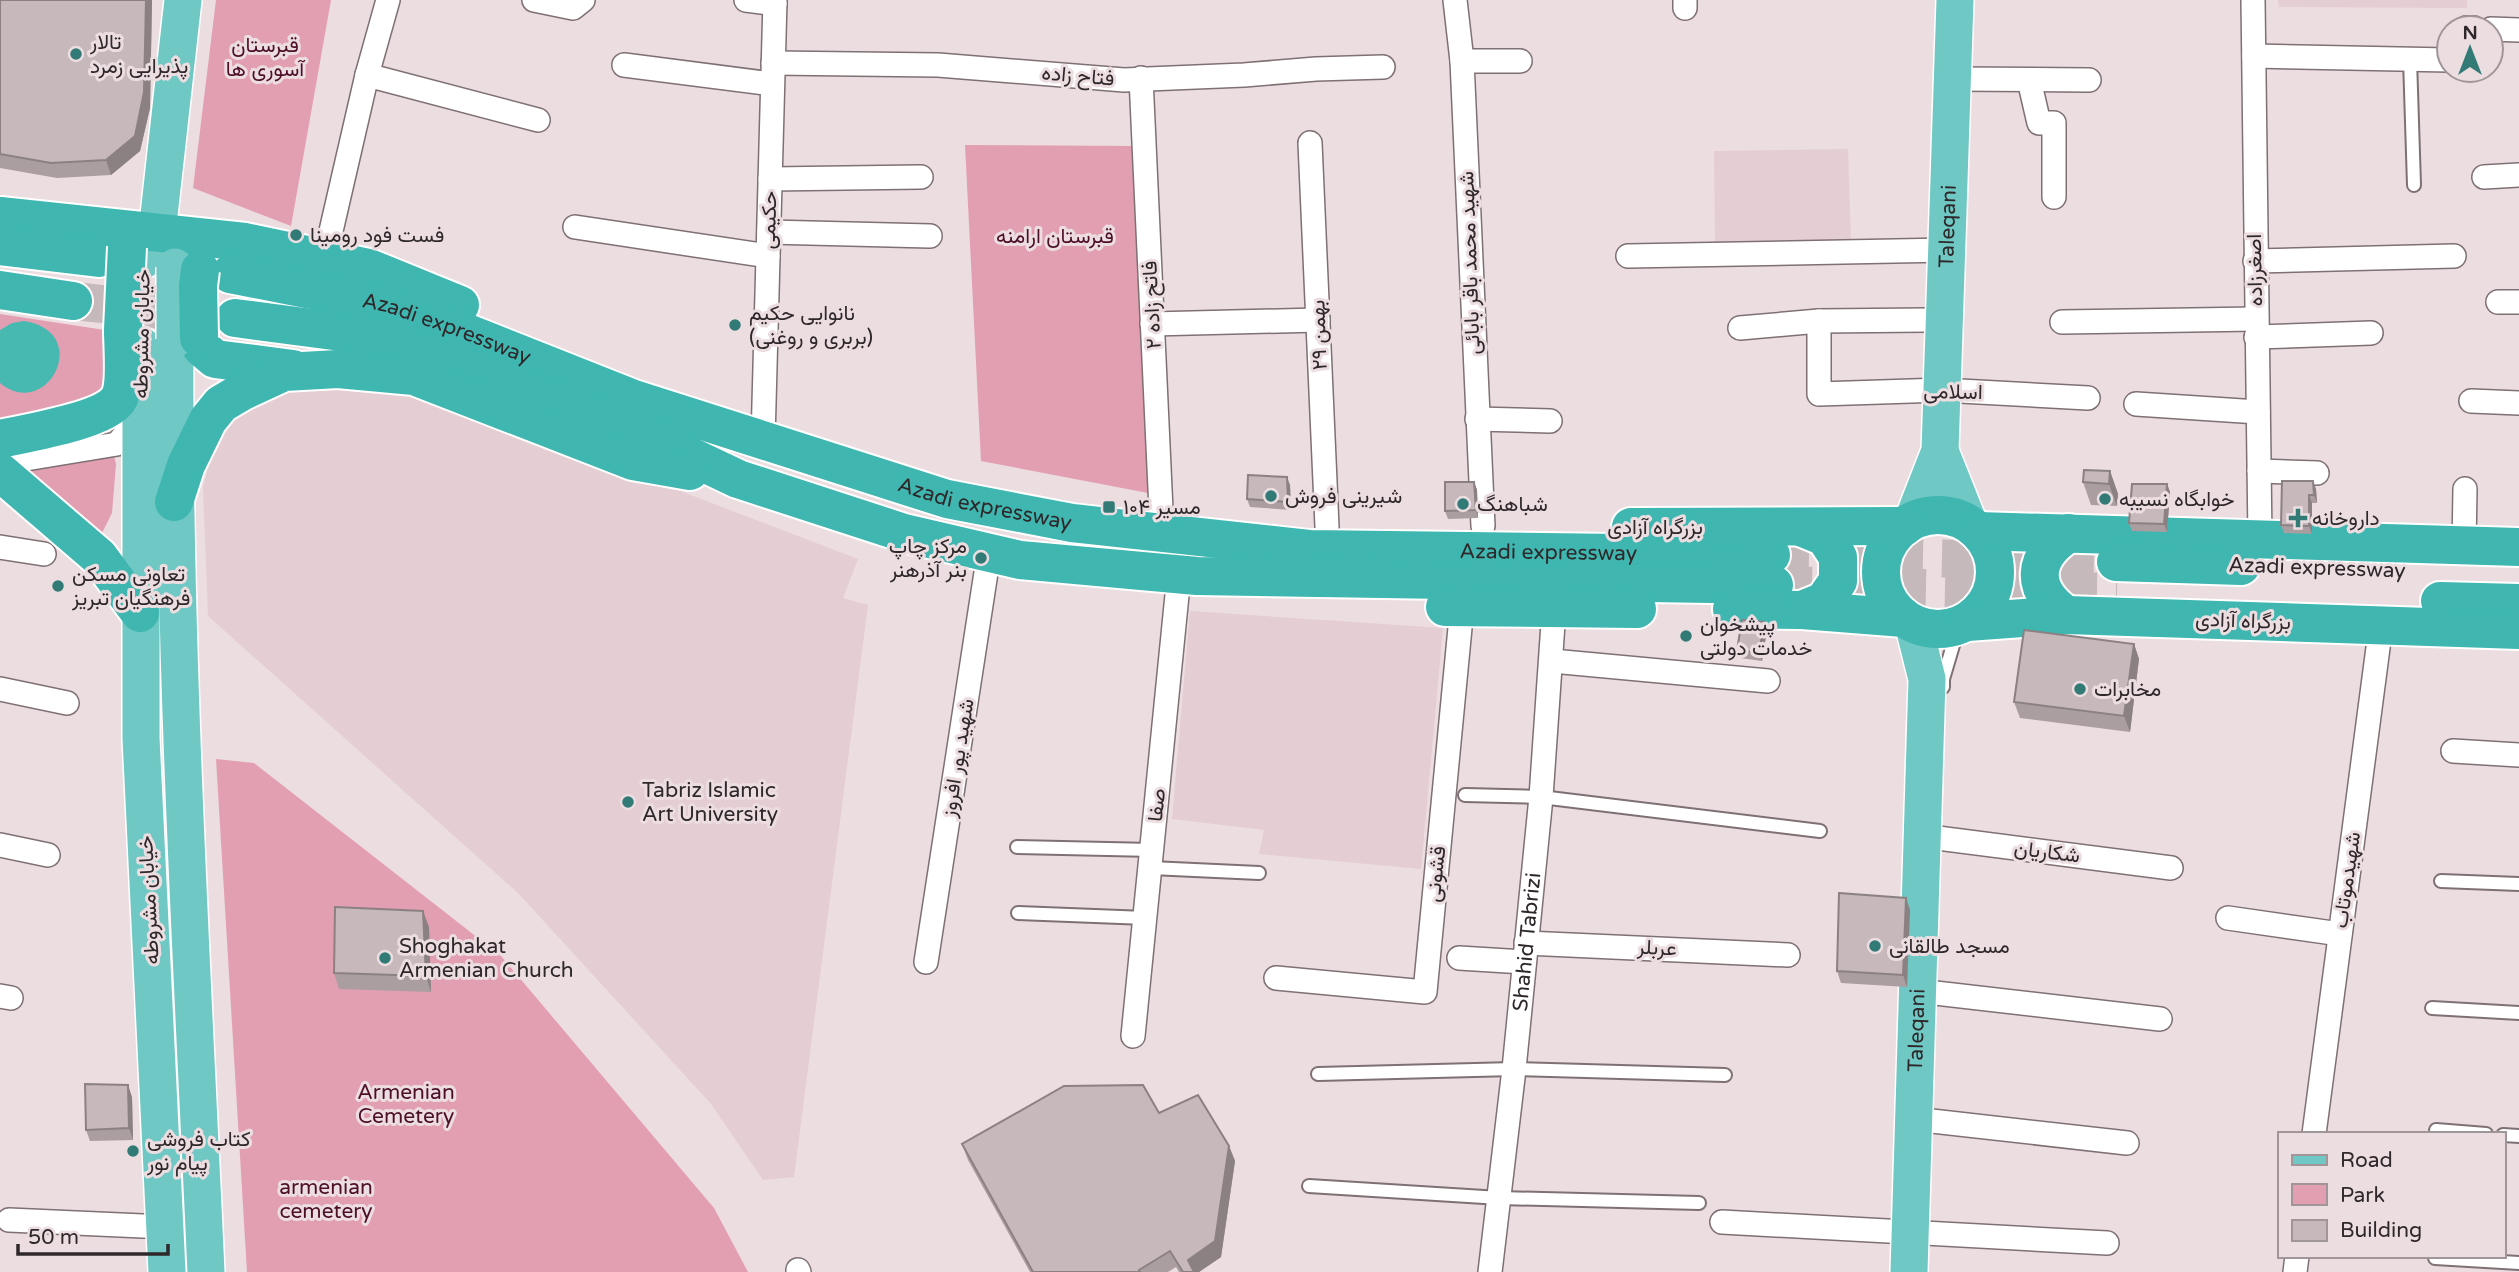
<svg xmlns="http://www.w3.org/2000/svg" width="2519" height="1272" font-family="'Varela Round',Vazirmatn,sans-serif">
<rect width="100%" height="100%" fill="#ecdde1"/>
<!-- built -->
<g fill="#e4cdd3">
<polygon points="2278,0 2467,0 2467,8 2279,7"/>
<polygon points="1848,149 1851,242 1715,245 1714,151"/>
<polygon points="270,387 411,388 858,559 843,598 868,605 794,1177 763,1180 711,1104 519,894 208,616 203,487 214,443 231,407"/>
<polygon points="1190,611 1443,628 1421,869 1259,854 1264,830 1172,819"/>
</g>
<!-- green -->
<g fill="#e29fb2">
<polygon points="216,0 331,0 291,226 193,188"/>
<polygon points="965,145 1138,146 1148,493 981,461"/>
<polygon points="0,314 105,330 107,369 103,410 0,431"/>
<polygon points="113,452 116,464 112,513 99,539 10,466"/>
<polygon points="216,759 254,763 501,956 714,1208 748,1272 247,1272"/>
</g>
<!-- water -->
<path fill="#47b9b1" d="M24,321C94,332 47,422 0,383V330L12,323Z"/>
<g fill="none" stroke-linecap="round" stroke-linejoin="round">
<!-- trunk-tunnel -->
<g stroke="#c6b9bc" stroke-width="38" stroke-dasharray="38 19" stroke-linecap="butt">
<polyline points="73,301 210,315"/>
<polyline points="1771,555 2116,562"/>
<polyline points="1774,585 2117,592"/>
</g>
<defs>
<g id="service">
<polyline points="2410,59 2414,185"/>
<polyline points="1943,687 1943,679 1959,625"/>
<polyline points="1465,795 1541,797 1820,831"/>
<polyline points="1017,847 1153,850"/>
<polyline points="1151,868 1259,873"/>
<polyline points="2441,881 2519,884"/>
<polyline points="1018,913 1146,918"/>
<polyline points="2432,1008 2519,1013"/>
<polyline points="1318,1074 1514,1069 1725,1075"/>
<polyline points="2436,1130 2486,1134"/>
<polyline points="2503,1135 2519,1136"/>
<polyline points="1309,1186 1500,1198 1699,1203"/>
<polyline points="2435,1258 2519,1263"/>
</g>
<g id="minor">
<polyline points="534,0 573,8 583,0"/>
<polyline points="746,0 775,4"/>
<polyline points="1455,0 1462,61 1483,526"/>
<polyline points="1685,0 1685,8"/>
<polyline points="2253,0 2260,539"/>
<polyline points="2466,28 2474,28"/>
<polyline points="2491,29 2519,30"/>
<polyline points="2254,56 2449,60"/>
<polyline points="1462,61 1520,61"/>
<polyline points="773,63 938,65 1124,80 1244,75 1316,69 1383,67"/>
<polyline points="624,65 772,84"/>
<polyline points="367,75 538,120"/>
<polyline points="1141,78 1162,532"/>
<polyline points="1952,79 2089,80"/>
<polyline points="2029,80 2039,123 2054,123 2054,197"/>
<polyline points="1310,143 1327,527"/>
<polyline points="2484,177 2519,175"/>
<polyline points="770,179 921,177"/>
<polyline points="575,227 768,256"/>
<polyline points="331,231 367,75 388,0"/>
<polyline points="769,232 930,236"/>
<polyline points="1628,256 1947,250"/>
<polyline points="2255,261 2454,256"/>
<polyline points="2498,302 2519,302"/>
<polyline points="1819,321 1819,394 1942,390 2088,398"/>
<polyline points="2062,322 2256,319"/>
<polyline points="1152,324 1318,320"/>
<polyline points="1740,328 1819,321 1927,320"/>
<polyline points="2256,337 2371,333"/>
<polyline points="2471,401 2519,403"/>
<polyline points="2136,404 2258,412"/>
<polyline points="1477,419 1550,421"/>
<polyline points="763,440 775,0"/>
<polyline points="0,457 26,459 117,444 140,416"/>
<polyline points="2259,471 2317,473"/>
<polyline points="2464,546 2465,489"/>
<polyline points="0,547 44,554"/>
<polyline points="1552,661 1768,681"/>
<polyline points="0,689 67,703"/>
<polyline points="2453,751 2519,755"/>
<polyline points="1922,836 2171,868"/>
<polyline points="0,845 48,855"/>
<polyline points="2228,918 2340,934"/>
<polyline points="1526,943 1788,955"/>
<polyline points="1459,958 1524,962"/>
<polyline points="926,962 989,553"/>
<polyline points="1276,978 1425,992 1462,607"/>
<polyline points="1918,991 2160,1019"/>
<polyline points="0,996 11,998"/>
<polyline points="1133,1036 1179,575"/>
<polyline points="1914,1119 2127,1143"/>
<polyline points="2314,1134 2381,625"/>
<polyline points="9,1220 165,1227"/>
<polyline points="1722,1222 2107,1243"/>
<polyline points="798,1270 799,1272"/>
<path id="s1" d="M1490,1272L1514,1069L1541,797L1554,609"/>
<polyline points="2295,1272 2297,1256"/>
</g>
<g id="primary">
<polyline points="142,261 157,233 183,0"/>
<path d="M175,339C173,651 192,961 206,1272"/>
<polyline points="141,345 141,738 167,1272"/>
<polyline points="1940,451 1969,524"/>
<path id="s2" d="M1913,520L1940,451L1955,0"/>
<path id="s3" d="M1909,1272L1927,679L1913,623"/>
</g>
<g id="trunk">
<polyline points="0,216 245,242 369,268 460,305"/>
<polyline points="0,246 99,258"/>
<path id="s4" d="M230,274L387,305L457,329L631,398L947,499L1072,523L1309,549L1771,555"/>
<polyline points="0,290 73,301"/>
<polyline points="235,318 387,338 458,361 639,432 738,479 904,533 1020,560 1197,576 1774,585"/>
<polyline points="199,338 201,347 215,359 293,369"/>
<path d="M0,439C27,433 103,421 118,400C127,387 123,347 123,330"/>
<polyline points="0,472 99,557 140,613"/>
<polyline points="174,502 186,465 208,420 221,404 243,391 284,372 338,369 414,376 633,461 690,471"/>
<circle cx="1938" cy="572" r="57"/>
<polyline points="1631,527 1905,526"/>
<polyline points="1978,531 2519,547"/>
<polyline points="2116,562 2241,566"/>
<polyline points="2440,601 2519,603"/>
<polyline points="1445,607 1637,609"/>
<polyline points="1732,609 1802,610 1904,618"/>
<polyline points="1802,610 1824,601 1838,581 1838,557 1825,537 1803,528"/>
<path d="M2066,615C2030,589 2031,558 2069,533"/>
<polyline points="1967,622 2066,615 2519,630"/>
</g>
</defs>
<!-- service casing -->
<use href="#service" stroke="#7e7073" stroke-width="16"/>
<!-- minor casing -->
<use href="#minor" stroke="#7e7073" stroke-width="26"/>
<!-- primary casing -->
<use href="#primary" stroke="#fff" stroke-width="40"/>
<!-- trunk casing -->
<use href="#trunk" stroke="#fff" stroke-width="42"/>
<!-- service -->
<use href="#service" stroke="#fff" stroke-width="12"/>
<!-- minor -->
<use href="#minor" stroke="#fff" stroke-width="23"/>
<!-- primary -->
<use href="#primary" stroke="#6fc8c4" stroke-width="37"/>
<!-- trunk -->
<use href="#trunk" stroke="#3fb6b0" stroke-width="38"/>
<defs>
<polyline id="primary-bridge" points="175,267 175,339"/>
<g id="trunk-bridge">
<polyline points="123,330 127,247"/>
<polyline points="199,338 198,286 200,270"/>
</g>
</defs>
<!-- primary-bridge casing -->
<use href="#primary-bridge" stroke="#fff" stroke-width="40" stroke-linecap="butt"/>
<!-- trunk-bridge casing -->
<use href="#trunk-bridge" stroke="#fff" stroke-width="42" stroke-linecap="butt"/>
<!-- primary-bridge -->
<use href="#primary-bridge" stroke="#6fc8c4" stroke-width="37"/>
<!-- trunk-bridge -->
<use href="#trunk-bridge" stroke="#3fb6b0" stroke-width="38"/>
</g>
<!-- wall -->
<g fill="#aa9ea1">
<polygon points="0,0 152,0 150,108 140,151 111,175 57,178 0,168"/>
<polygon points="2110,471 2118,494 2117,506 2091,505 2083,482"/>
<polygon points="2282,481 2316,489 2317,503 2312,503 2312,534 2284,533 2281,525"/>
<polygon points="1474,482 1477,490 1478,518 1448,519 1445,511"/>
<polygon points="2167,484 2170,492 2167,532 2132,531 2129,523"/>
<polygon points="1290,485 1291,510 1250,507 1247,499"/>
<polygon points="1767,630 1762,661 1740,658 1737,650"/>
<polygon points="2134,644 2139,659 2130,732 2020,718 2014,702"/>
<polygon points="1906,898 1910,910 1907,987 1841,983 1837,971"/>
<polygon points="429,927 431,992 339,989 334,973"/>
<polygon points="132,1097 133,1140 90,1141 86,1130"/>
<polygon points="1159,1113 1229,1146 1235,1161 1221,1257 1199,1272 1179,1272 1176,1267 1168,1272 1030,1272 968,1160 962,1144"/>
</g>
<!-- shaded-wall -->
<g fill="#8b8183">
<polygon points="146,0 152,0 150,108 140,151 111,175 106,160"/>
<polygon points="2110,471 2118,494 2117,506 2109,484"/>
<polygon points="1287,477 1290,485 1291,510 1288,502"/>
<polygon points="2313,481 2316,489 2317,503 2314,495"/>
<polygon points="1474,482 1477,490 1478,518 1476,510"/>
<polygon points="2167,484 2170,492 2167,532 2164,524"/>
<polygon points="2309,495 2312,503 2312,534 2309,526"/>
<polygon points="1764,622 1767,630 1762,661 1759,653"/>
<polygon points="2134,644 2139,659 2130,732 2124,716"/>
<polygon points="1906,898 1910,910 1907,987 1903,975"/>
<polygon points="423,911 429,927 431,992 426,976"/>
<polygon points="128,1085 132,1097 133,1140 129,1128"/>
<polygon points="1229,1146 1235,1161 1221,1257 1199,1272 1192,1272 1188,1260"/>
</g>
<!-- building -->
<g fill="#c6b8bb" stroke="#8b8183" stroke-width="2">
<polygon points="0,0 146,0 144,92 135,136 106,160 51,163 0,154"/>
<polygon points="2084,470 2110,471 2109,484 2083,482"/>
<polygon points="1248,475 1287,477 1288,502 1247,499"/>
<polygon points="2282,481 2313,481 2314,495 2309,495 2309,526 2281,525"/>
<polygon points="1445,482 1474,482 1476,510 1445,511"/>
<polygon points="2132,484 2167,484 2164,524 2129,523"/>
<polygon points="1742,620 1764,622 1759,653 1737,650"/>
<polygon points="2024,630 2134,644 2124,716 2014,702"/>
<polygon points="1839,893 1906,898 1903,975 1837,971"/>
<polygon points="335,907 423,911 426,976 334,973"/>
<polygon points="85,1084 128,1085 129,1128 86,1130"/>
<polygon points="1143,1085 1159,1113 1198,1095 1229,1146 1215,1241 1188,1260 1194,1272 1183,1272 1170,1251 1139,1270 1140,1272 1033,1272 962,1144 1064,1086"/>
</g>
<!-- markers -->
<g fill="#327a76" stroke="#ecdde1" stroke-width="2.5">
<circle cx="76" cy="54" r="7"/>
<circle cx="296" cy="235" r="7"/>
<circle cx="735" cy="325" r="7"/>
<circle cx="1271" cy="496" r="7"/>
<circle cx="2105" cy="499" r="7"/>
<circle cx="1463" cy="504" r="7"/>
<rect x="1102" y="500" width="14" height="14" rx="3.5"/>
<path d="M2294.5 507.5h7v7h7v7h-7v7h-7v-7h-7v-7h7z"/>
<circle cx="981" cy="558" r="7"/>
<circle cx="58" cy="586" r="7"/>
<circle cx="1686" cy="636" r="7"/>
<circle cx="2080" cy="689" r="7"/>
<circle cx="628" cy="802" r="7"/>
<circle cx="1875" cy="946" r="7"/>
<circle cx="385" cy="958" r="7"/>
<circle cx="133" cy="1151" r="7"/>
</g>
<g text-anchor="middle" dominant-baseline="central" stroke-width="6" stroke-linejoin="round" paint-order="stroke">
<!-- poi labels -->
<g font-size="21" fill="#2e282a" stroke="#ecdde1" text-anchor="start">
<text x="90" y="42">تالار<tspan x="90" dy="24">پذیرایی زمرد</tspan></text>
<text x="310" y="235">فست فود رومینا</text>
<text x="749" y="313">نانوایی حکیم<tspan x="749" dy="24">(بربری و روغنی)</tspan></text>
<text x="1285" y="496">شیرینی فروش</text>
<text x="2119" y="499">خوابگاه نسیبه</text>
<text x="1477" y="504">شباهنگ</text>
<text x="1123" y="507">مسیر ۱۰۴</text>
<text x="2312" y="518">داروخانه</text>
<text x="967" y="546" text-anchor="end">مرکز چاپ<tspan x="967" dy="24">بنر آذرهنر</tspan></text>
<text x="72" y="574">تعاونی مسکن<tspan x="72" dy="24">فرهنگیان تبریز</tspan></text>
<text x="1700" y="624">پیشخوان<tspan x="1700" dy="24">خدمات دولتی</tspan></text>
<text x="2094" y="689">مخابرات</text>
<text x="642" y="790">Tabriz Islamic<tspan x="642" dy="24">Art University</tspan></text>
<text x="399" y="946">Shoghakat<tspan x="399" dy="24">Armenian Church</tspan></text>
<text x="1889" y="946">مسجد طالقانی</text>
<text x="147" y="1139">کتاب فروشی<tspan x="147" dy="24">پیام نور</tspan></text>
</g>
<!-- park labels -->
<g font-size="21" fill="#4d0f28" stroke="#ecdde1">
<text x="265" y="45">قبرستان<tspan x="265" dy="24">آسوری ها</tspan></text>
<text x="1055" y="236">قبرستان ارامنه</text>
<text x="406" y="1092">Armenian<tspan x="406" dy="24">Cemetery</tspan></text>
<text x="326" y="1187">armenian<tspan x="326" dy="24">cemetery</tspan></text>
</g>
<!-- street labels -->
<g font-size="21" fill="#2e282a" stroke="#ecdde1">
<text transform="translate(1078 76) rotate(5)">فتاح زاده</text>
<text transform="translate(769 220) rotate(-88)">حکیمی</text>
<text stroke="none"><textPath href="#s2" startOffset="299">Taleqani</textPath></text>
<text transform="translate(1470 263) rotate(-92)">شهید محمد باقر بابائی</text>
<text transform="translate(2255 270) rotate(-91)">اصغرزاده</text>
<text transform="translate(1152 305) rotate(-93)">فاتح زاده ۲</text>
<text stroke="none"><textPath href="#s4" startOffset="224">Azadi expressway</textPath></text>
<text transform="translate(142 334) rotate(-89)">خیابان مشروطه</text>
<text transform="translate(1319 335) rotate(-92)">۲۹ بهمن</text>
<text transform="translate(1953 392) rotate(1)">اسلامی</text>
<text stroke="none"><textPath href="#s4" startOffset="791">Azadi expressway</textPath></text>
<text x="1655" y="527">بزرگراه آزادی</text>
<text stroke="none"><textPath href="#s4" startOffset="1358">Azadi expressway</textPath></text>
<text transform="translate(2317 568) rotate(2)">Azadi expressway</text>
<text transform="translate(2243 621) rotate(2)">بزرگراه آزادی</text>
<text transform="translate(958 758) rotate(-81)">شهید پور افروز</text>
<text transform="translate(1157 805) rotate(-84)">صفا</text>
<text transform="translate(2047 852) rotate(7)">شکاریان</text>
<text transform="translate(1436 874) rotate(-84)">قشونی</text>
<text transform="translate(2347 880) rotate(-82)">شهیدموتاب</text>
<text transform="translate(149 900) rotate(-93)">خیابان مشروطه</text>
<text stroke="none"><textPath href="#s1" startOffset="332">Shahid Tabrizi</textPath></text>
<text transform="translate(1657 948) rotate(3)">عربلر</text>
<text stroke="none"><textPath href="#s3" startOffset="242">Taleqani</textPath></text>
</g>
</g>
<!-- legend -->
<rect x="2278" y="1132" width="228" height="126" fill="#ecdde1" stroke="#a09598" stroke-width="2"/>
<rect x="2292" y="1155" width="35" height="10" fill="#6fc8c4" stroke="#a09598" stroke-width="2"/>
<text x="2340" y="1167" font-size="21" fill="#2e282a">Road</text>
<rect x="2292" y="1184" width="35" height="21" fill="#e29fb2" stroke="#a09598" stroke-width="2"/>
<text x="2340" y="1202" font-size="21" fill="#2e282a">Park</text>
<rect x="2292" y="1220" width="35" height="21" fill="#c6b8bb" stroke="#a09598" stroke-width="2"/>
<text x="2340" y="1237" font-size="21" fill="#2e282a">Building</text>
<!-- north arrow -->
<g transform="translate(2470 49)"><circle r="33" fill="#ecdde1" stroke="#a09598" stroke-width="2"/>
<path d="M0-5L12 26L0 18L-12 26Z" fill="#327a76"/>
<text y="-10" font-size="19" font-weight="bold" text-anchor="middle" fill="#2e282a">N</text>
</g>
<!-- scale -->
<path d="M18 1244v10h150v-10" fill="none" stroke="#2e282a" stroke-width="3.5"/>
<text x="28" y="1244" font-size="21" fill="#2e282a" stroke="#ecdde1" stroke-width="5" paint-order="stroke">50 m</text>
</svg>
